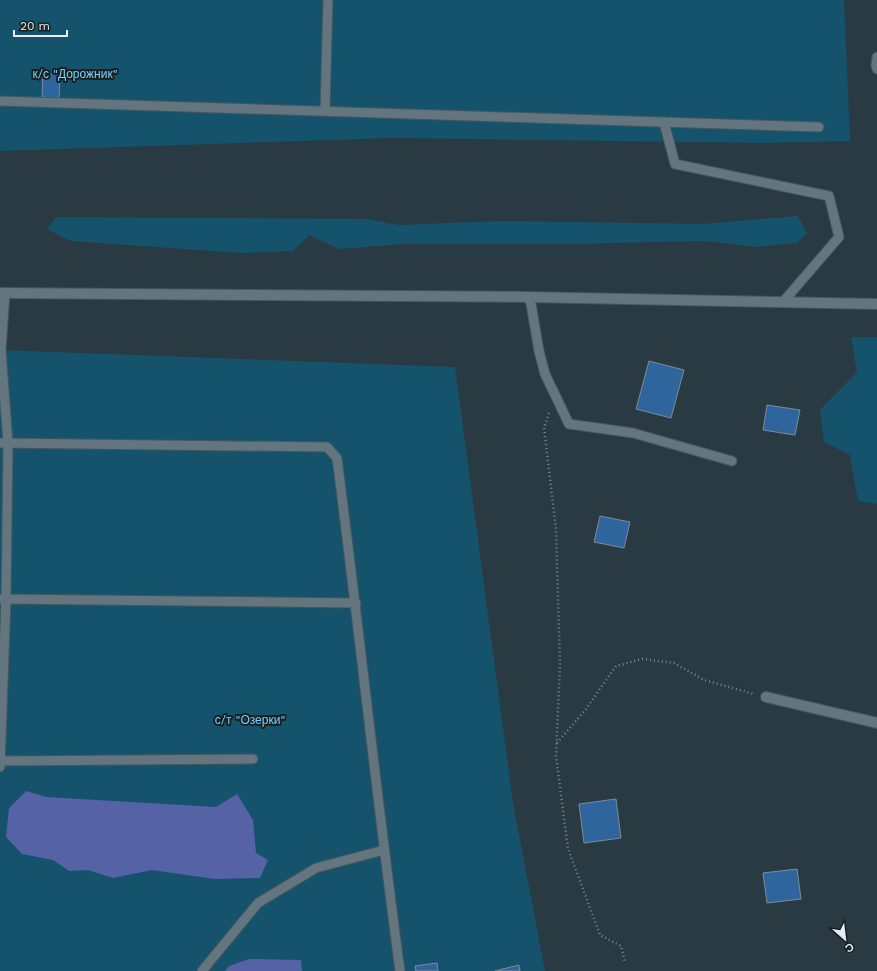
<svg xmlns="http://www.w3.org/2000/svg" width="877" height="971" font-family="'Work Sans',sans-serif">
<rect width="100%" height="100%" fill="#2a3a42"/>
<!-- green -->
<g fill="#15536c">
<polygon points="0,0 844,0 850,141 768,143 392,138 0,151"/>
<polygon points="798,216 807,233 797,243 756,247 704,241 570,244 405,244 339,249 309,235 293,251 241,253 71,241 47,229 56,217 367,219 399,225 501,221 703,224"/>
<polygon points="851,337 877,337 877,504 858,501 850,455 824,442 820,410 857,372"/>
<polygon points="0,350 455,367 513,803 545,971 0,971"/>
</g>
<!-- water -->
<g fill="#5563a6">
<polygon points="26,791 46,797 216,807 237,794 253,820 256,853 268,860 260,878 215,879 152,870 113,878 88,870 69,871 53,860 22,854 6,837 9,808"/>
<polygon points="249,959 301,960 302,971 225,971 229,966"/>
</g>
<!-- building -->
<g fill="#2e659d" stroke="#7e8a98">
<polygon points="43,74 60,74 59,98 42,97"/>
<polygon points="649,361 684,370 671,418 636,409"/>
<polygon points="767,405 800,410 795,435 763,430"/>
<polygon points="600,516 630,522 624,548 594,542"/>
<polygon points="616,799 621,838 584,843 579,804"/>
<polygon points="797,869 801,899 767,903 763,873"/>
<polygon points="437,963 438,971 416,971 415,966"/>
<polygon points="519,965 520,971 495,971"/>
</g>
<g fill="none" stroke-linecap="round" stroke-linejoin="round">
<defs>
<g id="lane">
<polyline points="877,57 876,65 877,69"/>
<polyline points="0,101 819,127"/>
<polyline points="325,111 328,0"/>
<polyline points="664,122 675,164 829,196 839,237 783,302"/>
<polyline points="528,297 531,304 539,351 545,374 569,424 633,433 732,461"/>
<path d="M0,443L327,447L337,458C359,629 377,800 400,971"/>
<polyline points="1,599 356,603"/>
<polyline points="0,761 253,759"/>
<polyline points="0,767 6,599 8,443 1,350 5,293"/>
<polyline points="202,971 258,903 316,868 384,850"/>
</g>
<polyline id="street" points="766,697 877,723"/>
<polyline id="secondary" points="0,293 528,297 877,304"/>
</defs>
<!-- lane casing -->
<use href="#lane" stroke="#48565d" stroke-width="11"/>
<!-- street casing -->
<use href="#street" stroke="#48565d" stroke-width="12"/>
<!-- secondary casing -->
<use href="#secondary" stroke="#48565d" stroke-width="12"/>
<!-- path -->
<g stroke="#7b888f" stroke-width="2.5" stroke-dasharray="1 3" stroke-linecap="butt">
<polyline points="549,413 544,428 556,529 560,664 556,756 568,849 600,935 621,946 625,962"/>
<polyline points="557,743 586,709 616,666 642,659 674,663 704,680 754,694"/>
</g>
<!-- lane -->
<use href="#lane" stroke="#63757e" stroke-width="9"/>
<!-- street -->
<use href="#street" stroke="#63757e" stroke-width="10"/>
<!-- secondary -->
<use href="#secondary" stroke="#63757e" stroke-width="10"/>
</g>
<g text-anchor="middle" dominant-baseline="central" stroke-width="4" stroke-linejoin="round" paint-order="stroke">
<!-- park labels -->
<g font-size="12" fill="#72d3fe" stroke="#192023">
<text x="75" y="74">к/с "Дорожник"</text>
<text x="250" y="720">с/т "Озерки"</text>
</g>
</g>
<!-- north arrow -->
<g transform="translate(845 939) rotate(152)" stroke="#192023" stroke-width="3" paint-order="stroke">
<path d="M0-3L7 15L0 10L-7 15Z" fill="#e4eef3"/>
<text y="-6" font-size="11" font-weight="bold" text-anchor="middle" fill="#e4eef3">С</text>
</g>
<!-- scale -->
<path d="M14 30v6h53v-6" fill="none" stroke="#e4eef3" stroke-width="2"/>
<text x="20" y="30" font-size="12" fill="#e4eef3" stroke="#192023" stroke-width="3" paint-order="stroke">20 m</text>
</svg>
